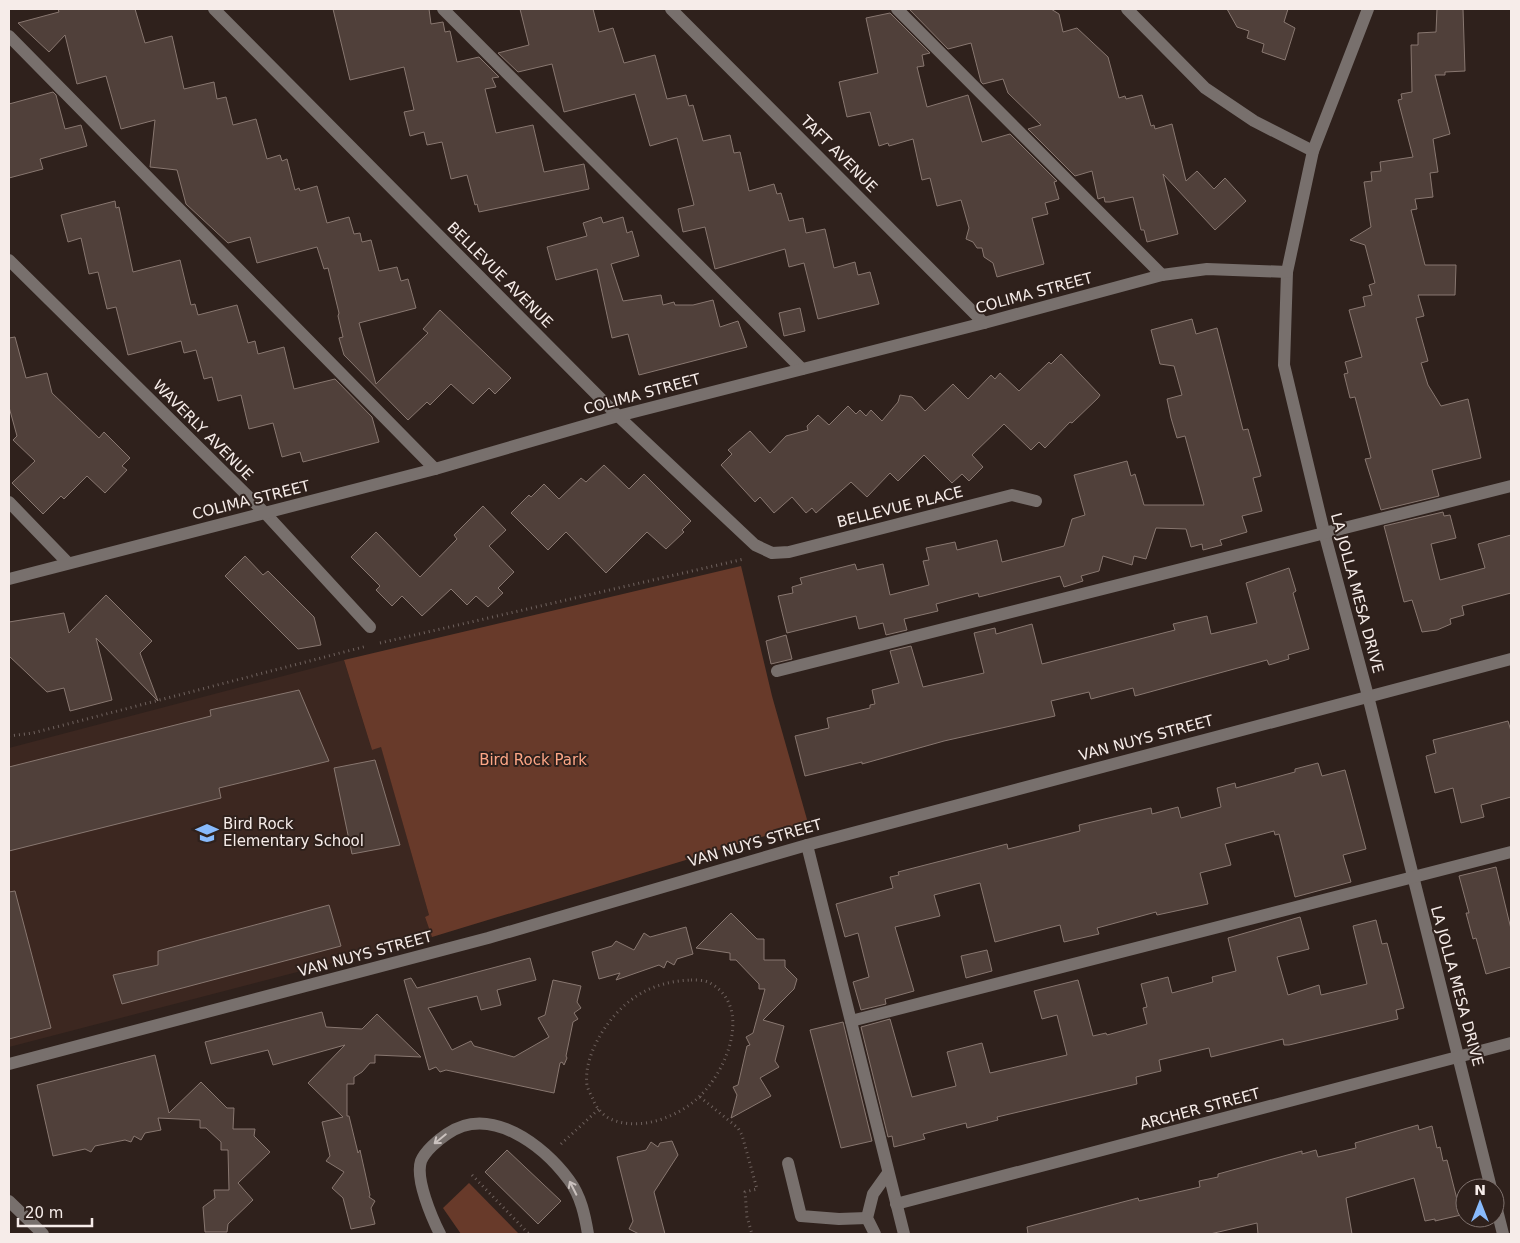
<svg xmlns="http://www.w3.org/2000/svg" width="1520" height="1243" font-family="'DejaVu Sans',sans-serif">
<rect width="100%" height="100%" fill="#2f211c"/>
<!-- built -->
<polygon fill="#3c2720" points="344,660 372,750 381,746 429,915 425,917 432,937 9,1047 9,748"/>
<!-- green -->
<g fill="#683a2a">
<polygon points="741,566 772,696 808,823 432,937 425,917 429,915 381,747 372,750 344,660"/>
<polygon points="469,1183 519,1234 461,1234 443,1208"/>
</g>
<!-- building -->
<g fill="#50403a" stroke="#887770">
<polygon points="58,9 135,9 145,43 172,36 184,89 214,82 217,99 226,97 233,125 256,119 267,159 280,155 282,161 287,159 295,190 299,188 300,191 317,186 327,223 349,217 354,234 360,233 362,242 371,240 379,271 397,267 401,281 408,279 416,308 359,323 376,384 428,333 423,329 440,310 511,378 495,394 489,388 473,404 451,384 430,405 427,402 408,420 344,355 339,338 343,337 338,316 339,313 328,268 324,269 317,247 257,263 250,237 228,243 186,204 177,170 150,167 155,120 121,129 106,76 77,84 65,35 49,52 18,23 59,12"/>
<polygon points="333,9 429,9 431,24 443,22 445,32 450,31 457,62 479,57 499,77 492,78 496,87 485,89 496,133 533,125 544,172 584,164 589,189 479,212 477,204 475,205 467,175 451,179 442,142 427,145 424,132 410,136 404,112 414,110 404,67 350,80"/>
<polygon points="520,9 593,9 599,32 613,28 624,63 655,55 667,99 686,95 689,106 693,105 703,141 730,135 734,153 740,152 749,191 774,184 777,194 781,193 789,221 803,218 806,233 825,229 834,268 855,262 858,275 870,272 879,304 818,319 804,263 789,267 785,249 715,269 705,227 683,232 678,209 694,205 677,138 650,146 635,94 564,112 552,64 518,72 498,53 529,45"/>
<polygon points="909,9 1051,9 1059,14 1063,32 1077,28 1108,57 1119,98 1125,96 1126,99 1142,95 1151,126 1154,125 1155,129 1172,124 1186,181 1197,171 1214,189 1225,178 1246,201 1215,230 1163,174 1178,234 1147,242 1144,230 1141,230 1133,197 1110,202 1105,202 1104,197 1098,199 1092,171 1075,176 1028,129 1041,125 1008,93 1003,79 983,84 981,82 971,43 948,49"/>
<polygon points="1227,9 1288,9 1284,22 1295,28 1285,60 1262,52 1264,44 1247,38 1249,31 1237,27"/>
<polygon points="1437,9 1463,9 1465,71 1445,72 1445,75 1435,75 1450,134 1433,139 1438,172 1430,173 1433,197 1415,199 1417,209 1411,210 1425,265 1456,265 1455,295 1418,295 1424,316 1416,318 1428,361 1421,363 1428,385 1441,406 1468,399 1481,458 1432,470 1439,496 1381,510 1365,459 1371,458 1355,397 1350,398 1344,374 1348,373 1345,362 1362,357 1349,310 1365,306 1363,297 1372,295 1369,285 1375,283 1365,245 1350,240 1371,227 1364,182 1372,181 1371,172 1381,171 1380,162 1413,157 1398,100 1402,99 1401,94 1412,92 1411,45 1418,45 1418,33 1436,32"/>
<polygon points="890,13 930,53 922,55 924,66 917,67 927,107 968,95 982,142 1010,134 1057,181 1054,182 1059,199 1045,203 1048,214 1032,218 1044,264 997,277 993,263 984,257 982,248 977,248 973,242 966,239 969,228 961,200 937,206 930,178 922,180 913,139 889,146 888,143 879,146 870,112 847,117 839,82 878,73 866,18"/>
<polygon points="53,92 56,95 65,129 81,125 87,146 40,159 43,169 9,178 9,104"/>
<polygon points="115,201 116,208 119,207 133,272 180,260 191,305 195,304 198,315 237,305 248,343 255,341 258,354 284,347 294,389 335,379 372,417 379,442 303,462 300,452 282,457 273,423 249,429 241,395 218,401 212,377 204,379 196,350 184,353 181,341 128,355 116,307 107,309 98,272 89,274 81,238 68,242 61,215"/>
<polygon points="601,217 603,223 623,217 627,233 632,231 639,256 611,264 623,301 661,295 663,305 674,302 675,305 693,305 713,300 720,327 738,321 747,347 639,375 628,334 612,338 597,269 556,280 547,247 587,236 583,223"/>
<polygon points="800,308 805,331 784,336 779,313"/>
<polygon points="1192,319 1196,334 1217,328 1243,430 1248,429 1261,476 1253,478 1262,511 1242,516 1247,532 1220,540 1222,545 1203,550 1202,544 1191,547 1186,529 1156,528 1146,559 1134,556 1132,565 1103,556 1099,571 1081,576 1083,581 1064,587 1060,576 979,597 978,593 936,604 938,611 904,619 907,630 886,635 883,623 859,629 856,616 787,633 778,596 793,593 792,587 802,584 800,578 855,564 857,570 883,564 890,595 929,585 923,561 929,560 926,548 955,542 957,550 997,540 1002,562 1064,546 1072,519 1085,515 1074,475 1127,461 1131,476 1135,474 1144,505 1204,505 1185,436 1177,438 1171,418 1167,399 1182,395 1174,366 1160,364 1151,330"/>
<polygon points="15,337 26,378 47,373 52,393 99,438 104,432 130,458 122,466 127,470 105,493 87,476 64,499 61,496 43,514 12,483 35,461 13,440 17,436 9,407 9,338"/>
<polygon points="1061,354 1100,395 1098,398 1072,423 1070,422 1045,448 1039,442 1031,450 1004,424 972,455 983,467 969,481 962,474 952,483 924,455 898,481 890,473 867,497 851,482 816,513 812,508 806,513 792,497 774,513 760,497 755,502 721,465 732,454 728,450 750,431 770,453 786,436 808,430 807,426 818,415 829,425 848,406 856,414 860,410 866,416 871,410 882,421 898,402 900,395 912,397 925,411 953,384 968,399 991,375 995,379 1000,373 1019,391 1049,362 1051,364"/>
<polygon points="604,465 629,489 644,474 691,521 682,530 684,532 666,549 647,532 606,573 566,532 548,550 511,513 529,495 531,497 544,484 559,499 581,478 586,482"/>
<polygon points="483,506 506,530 489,546 514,572 498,588 503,593 488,607 476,596 467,605 451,589 422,616 402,596 392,606 376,590 380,586 351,557 376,532 420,577 457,539 454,535"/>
<polygon points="1443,512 1444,516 1450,515 1456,538 1431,544 1440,580 1485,568 1478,544 1511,535 1511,593 1462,606 1464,615 1450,619 1451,624 1437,630 1422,632 1412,600 1404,602 1384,526"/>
<polygon points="245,556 263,575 268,571 314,617 321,645 298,649 225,576"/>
<polygon points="1289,568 1296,591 1293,593 1309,649 1288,655 1289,659 1269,665 1267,660 1135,696 1133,688 1091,699 1089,692 1051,701 1055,716 944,741 862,764 862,762 805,776 795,736 829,728 827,718 870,708 870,705 875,704 872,690 899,683 890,651 911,646 923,687 984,673 974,633 995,628 996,634 1032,624 1042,664 1175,630 1173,624 1207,616 1211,634 1257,623 1246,583"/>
<polygon points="106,595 152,641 140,653 158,701 96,638 112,700 70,711 64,688 47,692 9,656 9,622 64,613 69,633"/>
<polygon points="786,635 792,659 771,664 766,641"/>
<polygon points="299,690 329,761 219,788 221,798 9,851 9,767 211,716 210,710"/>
<polygon points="1508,721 1511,731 1511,797 1481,805 1484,817 1461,823 1453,788 1435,793 1426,756 1436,753 1433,740"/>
<polygon points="375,760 400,845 352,854 334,768"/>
<polygon points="1318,763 1322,776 1345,770 1366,849 1343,855 1351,882 1295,897 1279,834 1275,835 1274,831 1225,844 1231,865 1200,873 1208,904 1157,915 1156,912 1097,928 1099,934 1064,942 1060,925 995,942 980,883 934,895 940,916 895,927 914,991 885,999 886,1004 861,1010 853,982 869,977 858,933 845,937 836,904 893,888 890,877 899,875 898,872 1007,844 1008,849 1080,831 1079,825 1151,808 1152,814 1178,807 1181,818 1221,807 1217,788 1235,783 1236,788 1295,772 1295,769"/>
<polygon points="1496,867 1511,929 1511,967 1486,974 1476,938 1473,939 1466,913 1469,913 1459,876"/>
<polygon points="15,891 51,1028 9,1039 9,892"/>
<polygon points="329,905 341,946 122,1004 113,975 158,965 158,951"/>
<polygon points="731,913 757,939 764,939 764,960 785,960 785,967 797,979 794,989 763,1020 784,1026 775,1061 779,1067 760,1078 771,1096 731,1118 737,1095 733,1087 738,1085 747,1046 750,1045 746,1037 753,1033 765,989 759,989 759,984 736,960 730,960 730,953 696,948"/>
<polygon points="1300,917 1309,949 1277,957 1288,995 1319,985 1321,995 1367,984 1353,926 1376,920 1382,944 1387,943 1404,1008 1396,1010 1398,1019 1289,1045 1284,1045 1283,1039 1211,1057 1209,1048 1159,1060 1161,1071 1136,1077 1137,1084 997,1117 998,1120 967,1128 966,1123 923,1134 925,1139 894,1147 892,1136 888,1137 861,1027 890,1019 912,1097 956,1086 947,1052 982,1043 990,1073 1067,1055 1057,1015 1042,1019 1034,991 1078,980 1093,1036 1106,1033 1107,1035 1147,1024 1143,1008 1147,1007 1141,984 1168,977 1172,993 1213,982 1212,977 1236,971 1228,938"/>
<polygon points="686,927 693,954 677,959 674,965 667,961 664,968 659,965 616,980 620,973 599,979 592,952 612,946 616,941 634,950 644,933 650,937"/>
<polygon points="987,950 992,971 966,978 961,956"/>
<polygon points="530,958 536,980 497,990 501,1005 481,1010 477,996 428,1008 452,1050 471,1041 474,1046 514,1057 549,1037 538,1018 545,1015 553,980 581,986 577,1002 581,1008 574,1013 578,1019 573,1022 566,1056 567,1058 564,1065 562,1062 560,1063 554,1093 446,1070 440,1072 436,1067 429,1070 404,980 411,978 417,988"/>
<polygon points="322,1012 326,1027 362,1029 377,1014 421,1057 375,1055 375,1063 370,1063 362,1072 354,1077 354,1084 347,1084 347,1116 349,1116 358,1153 360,1150 370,1195 369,1197 375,1201 371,1208 375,1224 351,1229 343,1198 332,1188 344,1172 326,1161 330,1156 322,1122 343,1117 308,1083 345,1045 273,1065 268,1050 211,1064 205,1042"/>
<polygon points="843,1022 872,1141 841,1148 810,1030"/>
<polygon points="155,1055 169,1113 201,1082 227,1108 234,1108 233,1129 255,1129 254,1136 270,1152 238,1183 253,1200 228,1224 227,1232 205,1232 203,1207 215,1198 214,1190 229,1190 228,1150 221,1150 221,1142 206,1128 200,1128 200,1120 158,1118 161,1130 145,1133 141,1140 134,1136 131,1142 125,1140 95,1146 91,1152 85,1149 53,1156 37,1085"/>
<polygon points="1418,1125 1419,1130 1432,1126 1437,1148 1440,1147 1443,1161 1447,1160 1461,1215 1435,1221 1435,1219 1425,1221 1414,1178 1346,1198 1352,1234 1258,1234 1257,1223 1210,1234 1028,1234 1027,1227 1138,1198 1139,1201 1200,1187 1199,1181 1218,1177 1218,1174 1302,1151 1302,1154 1316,1150 1318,1157 1356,1148 1355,1143"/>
<polygon points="672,1141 678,1155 654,1192 665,1234 639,1234 629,1229 633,1221 617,1157 646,1150 651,1142 658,1147 660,1143"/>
<polygon points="507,1150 561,1201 538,1224 485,1172"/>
</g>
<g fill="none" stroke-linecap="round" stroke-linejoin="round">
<!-- path -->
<g stroke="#6f625e" stroke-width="3" stroke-dasharray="1 4" stroke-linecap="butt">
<polyline points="380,643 744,559"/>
<polyline points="9,736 33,733 367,646"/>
<path d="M691,980C697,980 705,980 710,983C753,1007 727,1070 700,1096C679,1117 641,1131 613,1120C604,1117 596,1108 593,1099C591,1095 588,1090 587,1085C583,1055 608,1017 631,1000C649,986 670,981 691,980Z"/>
<polyline points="700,1097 738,1128 742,1135 757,1189 745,1192 747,1217 752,1234"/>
<polyline points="561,1144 599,1109"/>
<polyline points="472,1175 529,1234"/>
</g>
<!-- minor -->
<g stroke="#78706d" stroke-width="12">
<polyline points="214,9 618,416 755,545 772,553 789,552 1012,495 1036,501"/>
<polyline points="443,9 802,369"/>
<polyline points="671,9 984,323"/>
<polyline points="897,9 1162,275"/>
<polyline points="1127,9 1205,88 1254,121 1313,151"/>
<polyline points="1368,9 1313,151 1287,272 1284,365 1324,532 1368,696 1491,1188"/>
<polyline points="9,36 435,469"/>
<polyline points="9,260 265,513 370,627"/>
<polyline points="9,502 68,563"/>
<polyline points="9,579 435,469 618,416 984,323 1162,275 1207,269 1287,272"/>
<polyline points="777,671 1511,486"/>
<polyline points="807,845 904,1234"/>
<polyline points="851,1021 1511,852"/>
<polyline points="9,1064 488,938 807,845 1511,659"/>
<polyline points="788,1163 801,1216 839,1219 867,1218"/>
<polyline points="9,1201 43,1234"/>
<polyline points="1495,1202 1503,1234"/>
<polyline points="896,1204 1511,1043"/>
<path d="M440,1234C432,1218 415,1179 421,1161C425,1151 438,1140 447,1134C490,1104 543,1145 569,1180C581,1196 585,1216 588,1234"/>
<polyline points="875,1234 867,1218 873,1194 888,1173"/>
</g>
</g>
<!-- one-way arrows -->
<defs><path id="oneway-shaft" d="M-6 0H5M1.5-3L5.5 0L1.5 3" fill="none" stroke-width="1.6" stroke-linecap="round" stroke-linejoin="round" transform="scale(1.25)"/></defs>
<g stroke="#cac1be">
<use href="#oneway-shaft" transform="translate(440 1139) rotate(141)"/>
<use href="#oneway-shaft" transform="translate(573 1188) rotate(-117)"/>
</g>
<!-- icons -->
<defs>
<symbol id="school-bare" viewBox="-9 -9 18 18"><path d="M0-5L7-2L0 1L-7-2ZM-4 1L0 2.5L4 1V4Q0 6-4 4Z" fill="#88bafc" stroke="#2f211c" stroke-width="2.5" paint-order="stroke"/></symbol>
</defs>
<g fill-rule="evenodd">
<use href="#school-bare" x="191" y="817" width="32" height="32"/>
</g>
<g text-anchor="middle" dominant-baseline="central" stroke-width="4" stroke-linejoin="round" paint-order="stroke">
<!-- street labels -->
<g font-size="15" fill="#f6ece9" stroke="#2f211c">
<text transform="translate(839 154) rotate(45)">TAFT AVENUE</text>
<text transform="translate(500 275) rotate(45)">BELLEVUE AVENUE</text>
<text transform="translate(1034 293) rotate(-15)">COLIMA STREET</text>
<text transform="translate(642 394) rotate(-15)">COLIMA STREET</text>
<text transform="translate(203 430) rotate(45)">WAVERLY AVENUE</text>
<text transform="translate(251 500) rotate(-14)">COLIMA STREET</text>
<text transform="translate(900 507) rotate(-14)">BELLEVUE PLACE</text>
<text transform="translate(1357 593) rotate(75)">LA JOLLA MESA DRIVE</text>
<text transform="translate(1146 738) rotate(-15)">VAN NUYS STREET</text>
<text transform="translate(755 843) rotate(-16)">VAN NUYS STREET</text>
<text transform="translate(365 954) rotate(-15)">VAN NUYS STREET</text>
<text transform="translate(1457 986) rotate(75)">LA JOLLA MESA DRIVE</text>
<text transform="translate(1200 1109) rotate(-15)">ARCHER STREET</text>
</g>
<!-- park labels -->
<g font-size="15" fill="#fda686" stroke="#2f211c">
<text x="533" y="760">Bird Rock Park</text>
</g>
<!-- poi labels -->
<g font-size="15" fill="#f6ece9" stroke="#2f211c" text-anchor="start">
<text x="223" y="824">Bird Rock<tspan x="223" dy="17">Elementary School</tspan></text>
</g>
</g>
<!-- border -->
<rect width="1520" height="1243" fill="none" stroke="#f6ece9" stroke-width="20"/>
<!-- north arrow -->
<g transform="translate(1480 1203)"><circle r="24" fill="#2f211c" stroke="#7f726e"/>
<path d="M0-4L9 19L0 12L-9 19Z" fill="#88bafc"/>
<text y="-8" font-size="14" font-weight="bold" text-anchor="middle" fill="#f6ece9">N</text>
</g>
<!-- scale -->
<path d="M18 1218v8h74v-8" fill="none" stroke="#f6ece9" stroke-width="2.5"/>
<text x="25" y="1218" font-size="15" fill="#f6ece9" stroke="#2f211c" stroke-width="4" paint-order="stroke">20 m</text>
</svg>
